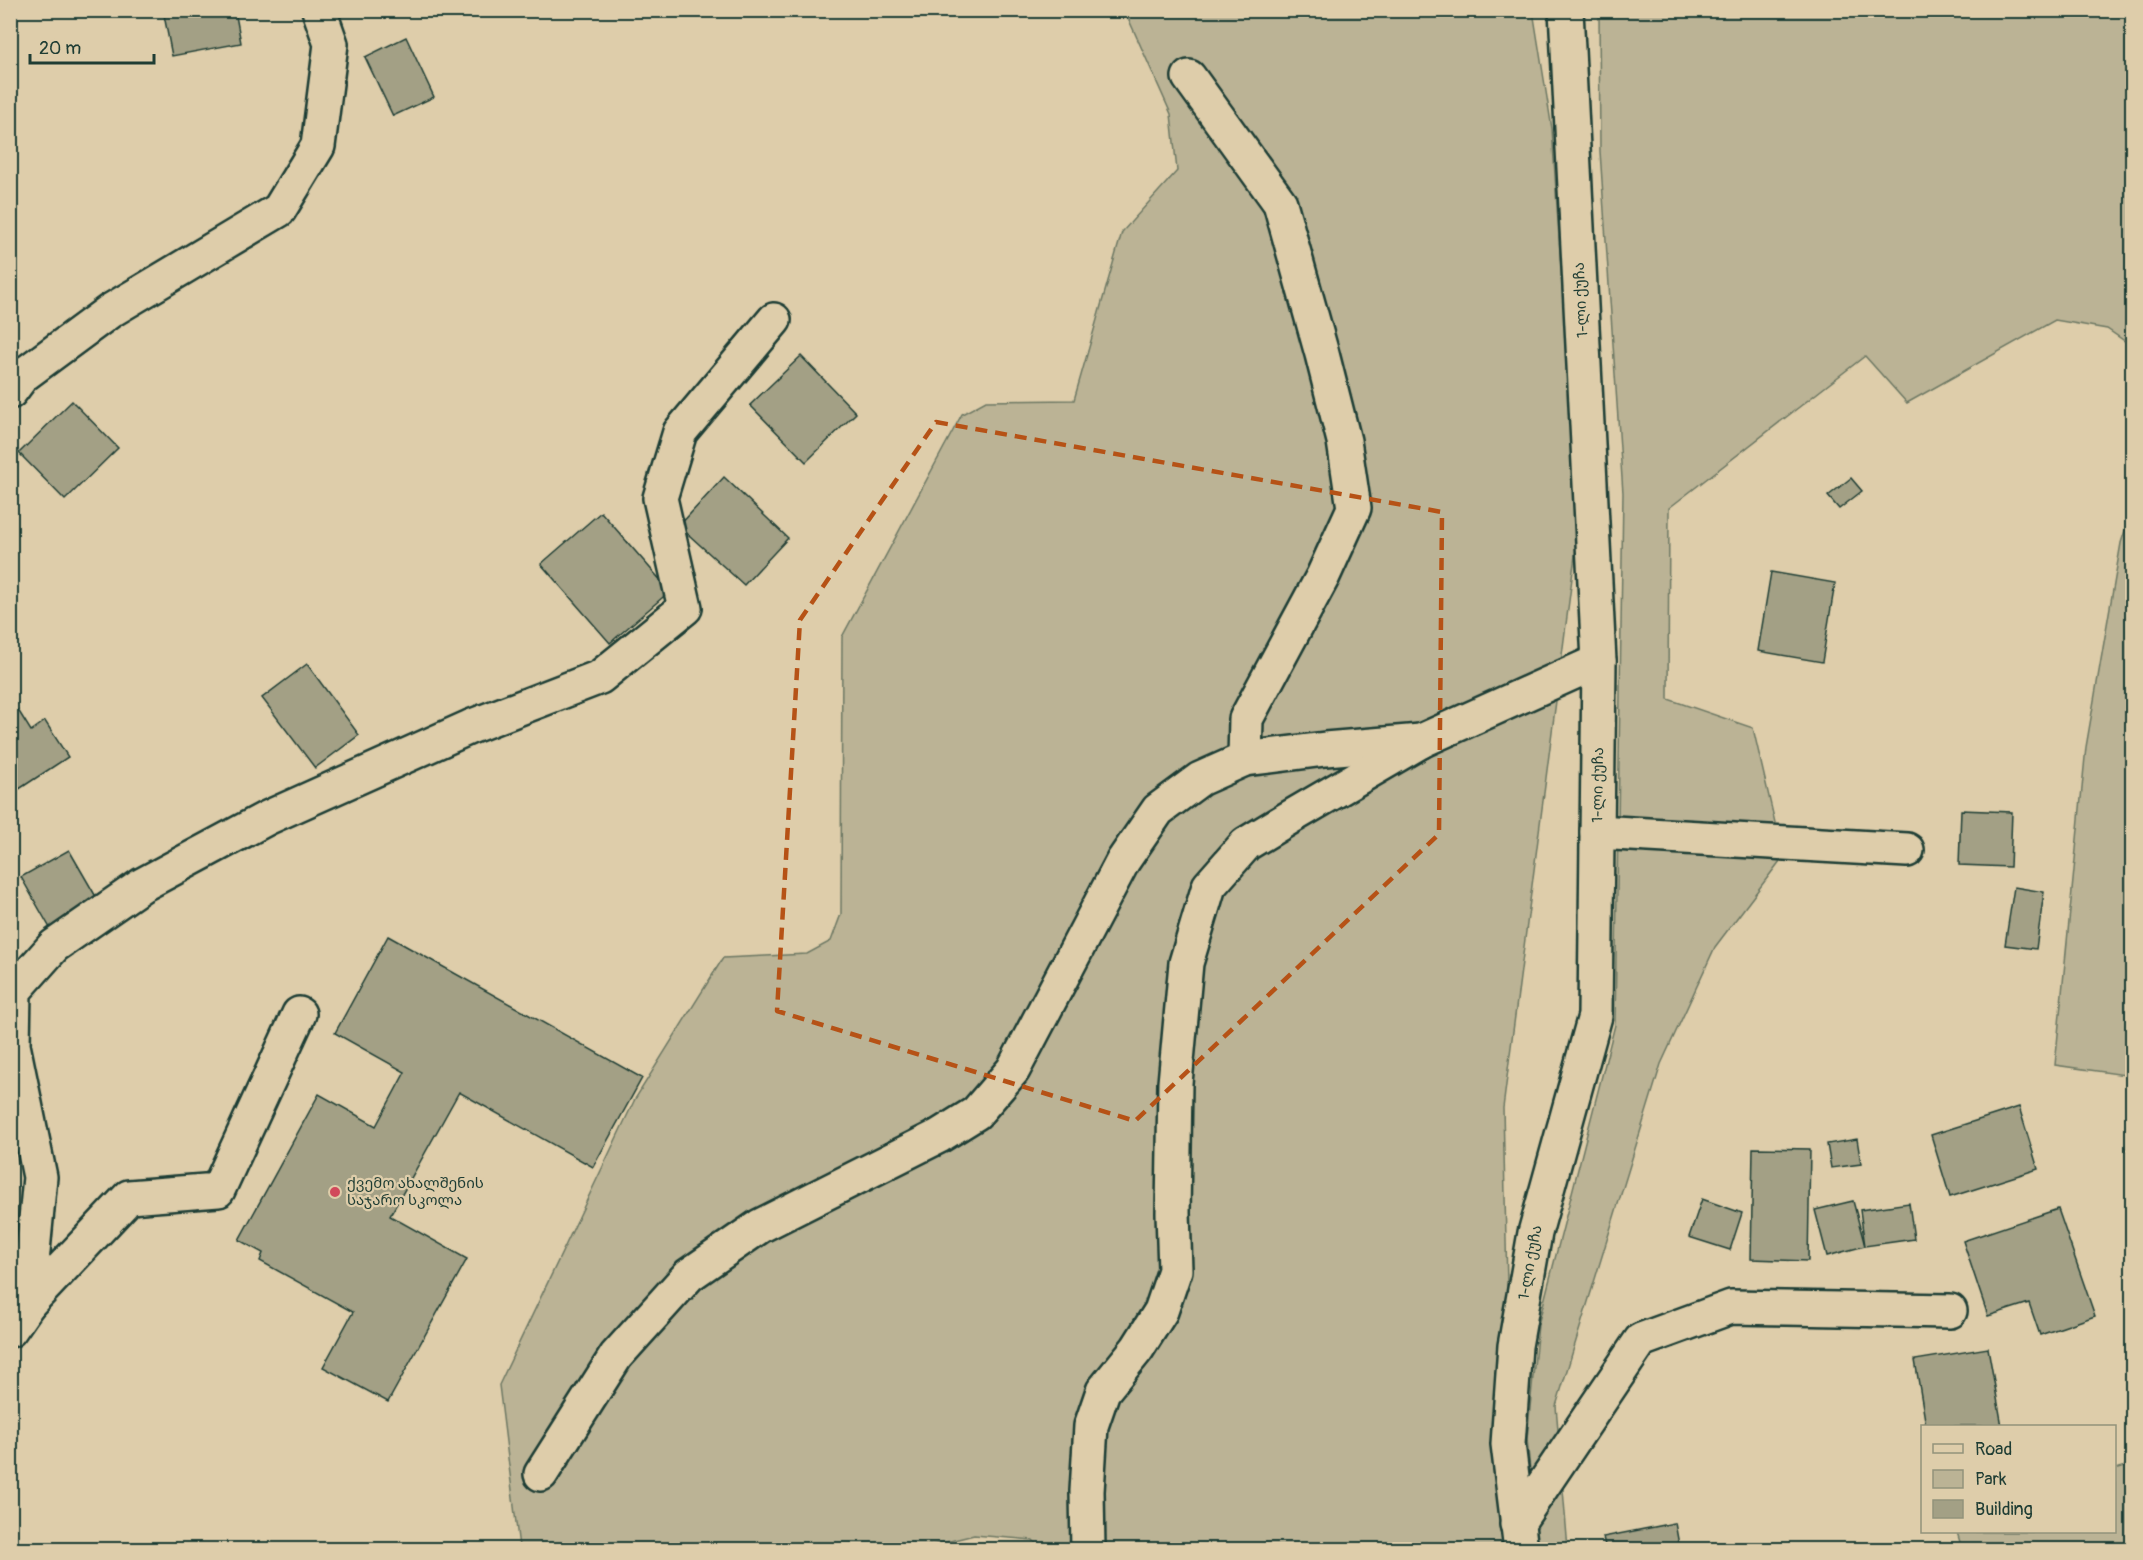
<svg xmlns="http://www.w3.org/2000/svg" width="2143" height="1560" font-family="Pangolin,'Noto Sans Georgian',sans-serif">
<rect width="100%" height="100%" fill="#decdaa"/>
<filter id="ink" filterUnits="userSpaceOnUse"><feTurbulence type="fractalNoise" baseFrequency=".0167" numOctaves="2"/><feDisplacementMap in="SourceGraphic" scale="12" xChannelSelector="R" yChannelSelector="G"/><feConvolveMatrix kernelMatrix="1 2 1 2 8 2 1 2 1" color-interpolation-filters="sRGB"/></filter>
<g filter="url(#ink)">
<!-- green -->
<g fill="#bbb395" stroke="#6d7864" stroke-width="1.5">
<polygon points="1125,11 1533,11 1552,129 1578,532 1503,1108 1513,1549 1041,1550 1033,1540 974,1535 914,1550 525,1549 519,1547 499,1385 635,1099 723,958 807,954 831,941 841,914 842,637 962,414 986,401 1074,400 1122,232 1177,171 1171,114"/>
<polygon points="1599,11 2132,11 2132,346 2107,329 2055,320 1907,403 1865,356 1669,508 1668,699 1753,728 1783,857 1715,947 1661,1064 1556,1406 1568,1549 1538,1550 1527,1439 1538,1325 1615,1025 1623,493 1600,151"/>
<polygon points="2132,509 2132,1076 2055,1065 2086,747 2121,543"/>
<polygon points="2132,1464 2132,1549 1962,1549 1957,1532 2114,1532 2115,1469"/>
</g>
<!-- building -->
<g fill="#a3a085" stroke="#1f3d34" stroke-width="1.5">
<polygon points="163,10 235,10 241,43 172,56"/>
<polygon points="406,37 434,97 393,116 365,57"/>
<polygon points="801,356 856,413 806,462 750,405"/>
<polygon points="72,401 118,448 65,500 19,453"/>
<polygon points="724,477 788,538 744,585 679,526"/>
<polygon points="1851,478 1862,491 1839,509 1828,496"/>
<polygon points="601,512 670,591 610,643 541,564"/>
<polygon points="1771,572 1835,583 1822,662 1758,651"/>
<polygon points="307,664 359,735 315,768 262,698"/>
<polygon points="18,710 31,731 45,721 68,757 10,795 10,715"/>
<polygon points="1961,810 2012,812 2010,867 1959,865"/>
<polygon points="69,850 102,907 54,935 21,877"/>
<polygon points="2014,887 2044,892 2036,949 2005,945"/>
<polygon points="388,936 642,1078 593,1167 459,1092 390,1216 467,1259 388,1402 323,1367 353,1312 260,1261 263,1253 239,1240 319,1094 376,1126 405,1072 335,1033"/>
<polygon points="2019,1107 2038,1169 1950,1197 1931,1135"/>
<polygon points="2132,1123 2132,1152 2126,1150"/>
<polygon points="1857,1139 1861,1164 1831,1168 1827,1144"/>
<polygon points="1753,1148 1810,1149 1808,1261 1751,1259"/>
<polygon points="1702,1199 1742,1213 1730,1250 1689,1237"/>
<polygon points="1853,1201 1865,1246 1827,1256 1815,1210"/>
<polygon points="1909,1203 1914,1239 1865,1246 1860,1210"/>
<polygon points="2058,1209 2095,1316 2040,1335 2029,1303 1988,1316 1963,1241"/>
<polygon points="1988,1348 2002,1426 1926,1426 1915,1360"/>
<polygon points="1675,1523 1680,1550 1606,1550 1603,1537"/>
</g>
<g fill="none" stroke-linecap="round" stroke-linejoin="round">
<defs>
<g id="minor">
<polyline points="1189,77 1280,203 1322,354 1344,441 1354,508 1323,576 1246,719 1245,759"/>
<polyline points="10,392 22,376 110,311 279,210 318,146 331,44 319,10"/>
<polyline points="1597,832 1907,850"/>
<polyline points="28,1304 129,1197 218,1190 299,1014"/>
<polyline points="10,1330 28,1304 40,1177 13,1045 14,991 54,946 142,885 267,818 470,727 600,677 685,608 660,498 680,432 774,320"/>
<polyline points="541,1474 616,1356 689,1275 760,1226 939,1136 976,1113 1013,1070 1123,861 1158,810 1200,779 1245,759 1325,749 1421,741"/>
<polyline points="1517,1524 1641,1340 1731,1307 1950,1311"/>
<polyline points="1088,1550 1087,1491 1091,1426 1103,1391 1137,1349 1161,1311 1175,1270 1173,1213 1175,1083 1186,963 1209,886 1246,844 1289,818 1421,741 1599,661"/>
<path id="s1" d="M1521,1550L1508,1444L1515,1346L1535,1233L1595,1016L1599,661L1566,10"/>
</g>
</defs>
<!-- minor casing -->
<use href="#minor" stroke="#1f3d34" stroke-width="38"/>
<!-- minor -->
<use href="#minor" stroke="#decdaa" stroke-width="33"/>
</g>
</g>
<!-- marked area -->
<path fill="none" stroke="#b65216" stroke-width="4.5" stroke-dasharray="12 8" stroke-linejoin="round" d="M936,422L1442,512L1439,834L1135,1121L777,1011L800,620Z"/>
<!-- markers -->
<circle fill="#d1495b" stroke="#decdaa" stroke-width="2" cx="335" cy="1192" r="6"/>
<g text-anchor="middle" dominant-baseline="central" stroke-width="4.5" stroke-linejoin="round" paint-order="stroke">
<!-- street labels -->
<g font-size="15" fill="#1f3d34" stroke="#decdaa">
<text transform="translate(1581 300) rotate(-93)">1-ლი ქუჩა</text>
<text stroke="none"><textPath href="#s1" startOffset="776">1-ლი ქუჩა</textPath></text>
<text stroke="none"><textPath href="#s1" startOffset="290">1-ლი ქუჩა</textPath></text>
</g>
<!-- poi labels -->
<g font-size="15" fill="#1f3d34" stroke="#decdaa" text-anchor="start">
<text x="347" y="1183">ქვემო ახალშენის<tspan x="347" dy="17">საჯარო სკოლა</tspan></text>
</g>
</g>
<!-- margin -->
<rect width="2143" height="1560" fill="none" stroke="#decdaa" stroke-width="36"/>
<rect x="18" y="18" width="2107" height="1524" fill="none" stroke="#1f3d34" stroke-width="2" filter="url(#ink)"/>
<!-- legend -->
<rect x="1921" y="1425" width="195" height="108" fill="#decdaa" stroke="#92937b" stroke-width="1.5"/>
<rect x="1933" y="1444" width="30" height="9" fill="#decdaa" stroke="#92937b" stroke-width="1.5"/>
<text x="1975" y="1455" font-size="18" fill="#1f3d34">Road</text>
<rect x="1933" y="1470" width="30" height="18" fill="#bbb395" stroke="#92937b" stroke-width="1.5"/>
<text x="1975" y="1485" font-size="18" fill="#1f3d34">Park</text>
<rect x="1933" y="1500" width="30" height="18" fill="#a3a085" stroke="#92937b" stroke-width="1.5"/>
<text x="1975" y="1515" font-size="18" fill="#1f3d34">Building</text>
<!-- scale -->
<path d="M30 54v9h124v-9" fill="none" stroke="#1f3d34" stroke-width="3"/>
<text x="39" y="54" font-size="18" fill="#1f3d34" stroke="#decdaa" stroke-width="4.5" paint-order="stroke">20 m</text>
</svg>
